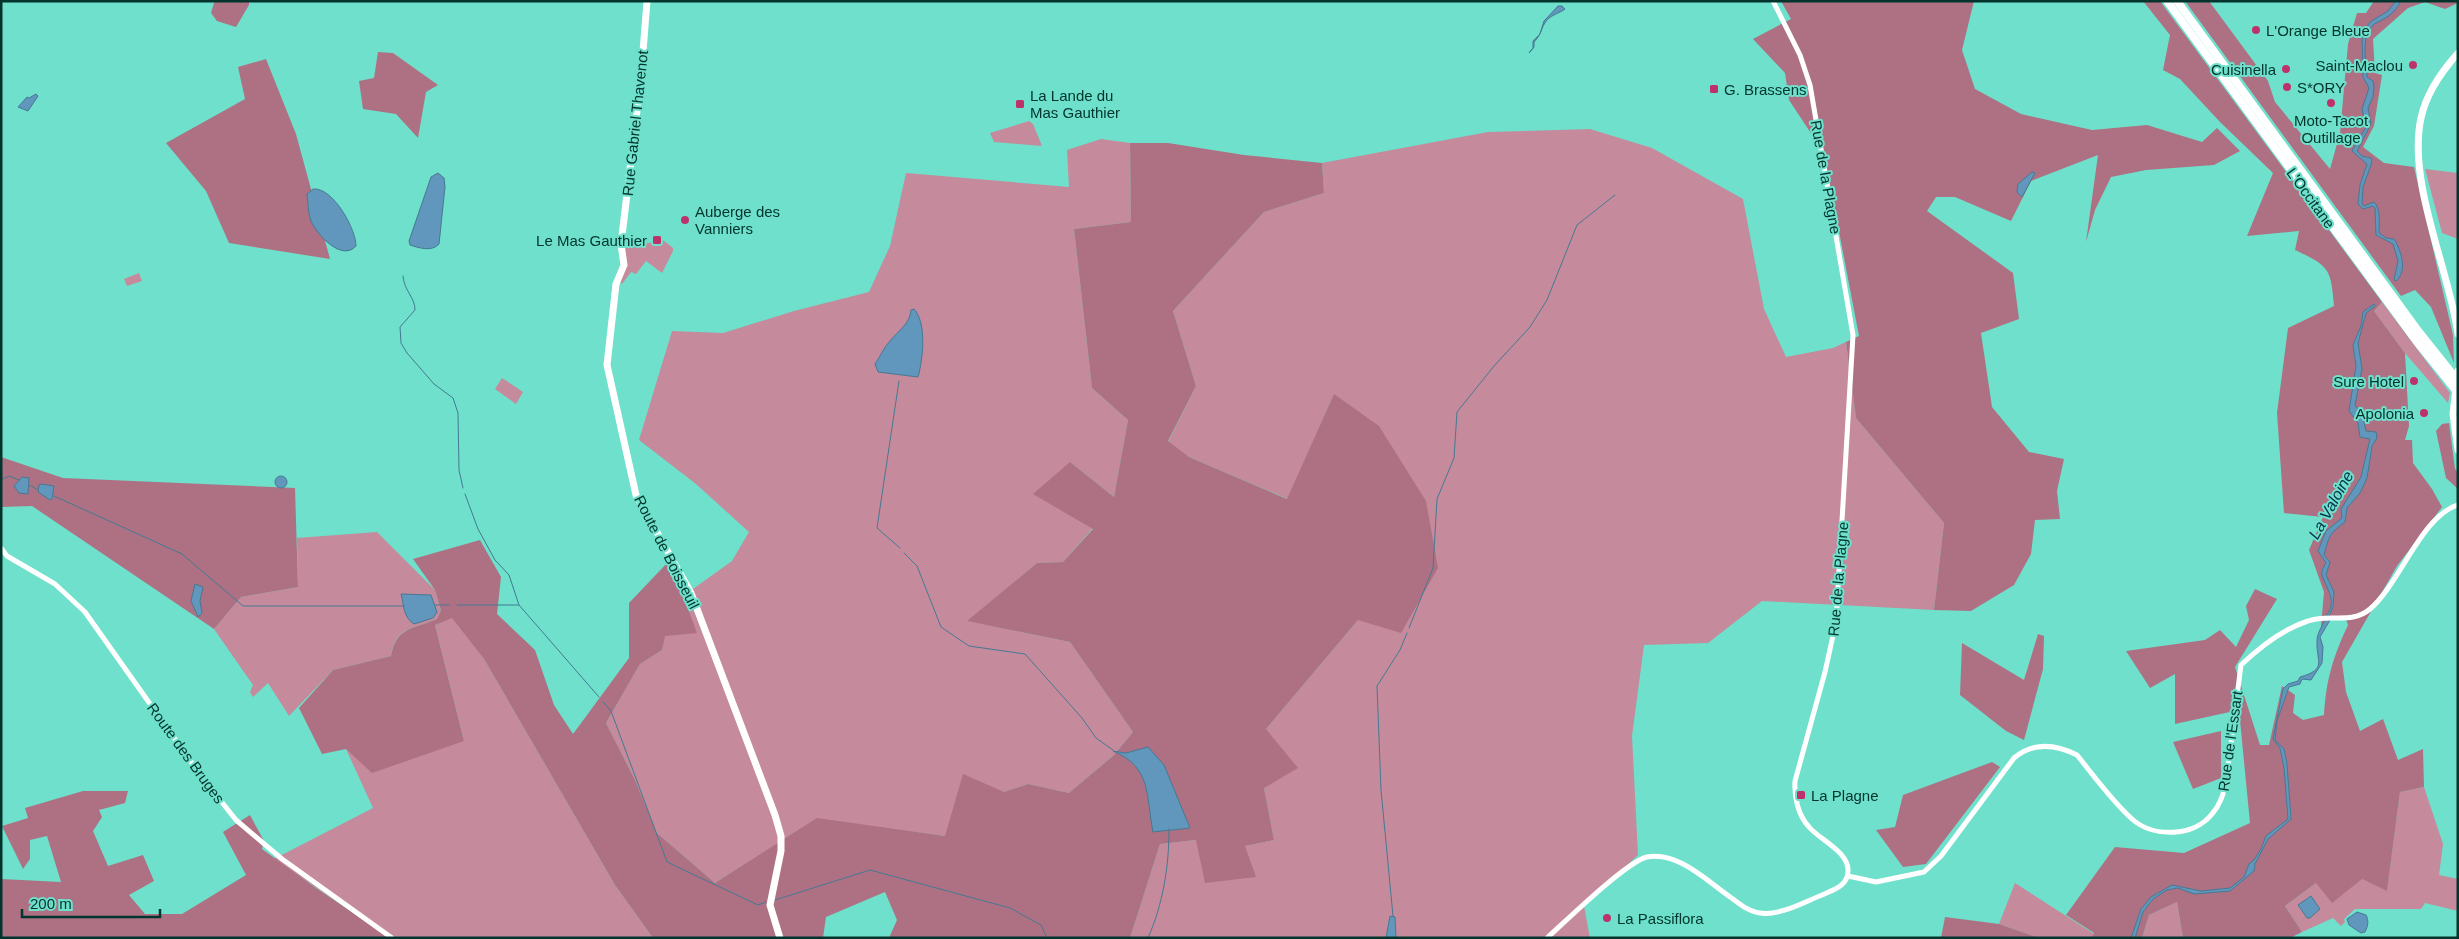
<svg xmlns="http://www.w3.org/2000/svg" width="2459" height="939" font-family="Helvetica,sans-serif">
<rect width="100%" height="100%" fill="#6ee0cb"/>
<!-- green -->
<g fill="#c58a9b">
<polygon points="1029,121 1033,124 1042,146 994,142 990,133"/>
<polygon points="1590,129 1652,148 1743,199 1764,309 1786,357 1833,348 1846,342 1856,418 1944,523 1934,610 1762,601 1708,643 1644,645 1632,736 1638,855 1584,906 1590,938 1130,938 1160,844 1196,840 1245,846 1274,840 1264,788 1266,729 1358,620 1334,394 1288,499 1189,457 1168,442 1196,386 1173,311 1264,212 1324,193 1322,163 1488,132"/>
<polygon points="1101,139 1130,143 1131,222 1074,229 1092,388 1128,420 1114,497 1070,462 1093,528 1063,562 1037,563 968,621 1070,642 1133,732 1114,755 1069,793 1028,784 1004,792 945,836 817,819 715,883 657,833 635,780 606,723 640,664 662,650 670,560 693,589 732,561 749,532 696,484 639,440 672,331 723,333 794,311 869,292 890,246 906,173 1069,187 1067,150"/>
<polygon points="2425,169 2458,173 2458,239 2442,233"/>
<polygon points="663,240 673,248 673,251 662,273 646,261 636,274 631,272 622,284 620,282 625,248"/>
<polygon points="139,273 142,281 127,286 124,279"/>
<polygon points="2382,302 2450,393 2448,403 2405,353 2374,311"/>
<polygon points="502,378 523,392 516,404 495,389"/>
<path d="M377,532L435,590L441,610L437,619C413,629 395,627 391,656L333,670L289,716L268,683L253,697L250,692L253,685L214,629L241,597L298,587L297,538Z"/>
<polygon points="452,617 484,659 615,885 653,938 391,938 274,859 373,808 346,749 464,741 435,625"/>
<polygon points="2424,787 2443,844 2439,875 2458,879 2458,911 2425,903 2421,909 2355,909 2344,919 2345,922 2341,926 2333,918 2302,932 2285,906 2316,883 2362,879 2387,890 2400,792"/>
<polygon points="2015,883 2094,934 2092,938 2039,938 1999,924"/>
<polygon points="2177,902 2183,938 2142,938 2149,915"/>
</g>
<!-- forest -->
<g fill="#ae7183">
<polygon points="217,1 249,1 249,5 236,27 217,21 211,13 214,3"/>
<polygon points="1781,1 1974,1 1962,50 1975,89 2021,114 2092,130 2147,125 2202,142 2217,128 2240,151 2214,165 2146,170 2111,177 2095,210 2086,242 2098,155 2031,181 2011,221 1955,197 1936,197 1927,211 2013,273 2019,319 1981,333 1992,407 2029,452 2064,459 2057,491 2060,519 2035,520 2031,554 2014,585 1971,611 1934,610 1944,523 1856,418 1846,342 1859,336 1824,153 1789,100 1785,73 1753,39 1791,19"/>
<path d="M2143,1H2160L2382,302L2374,311L2405,353L2409,426L2405,440H2412L2413,463L2432,489L2442,507L2397,566L2342,662L2346,692L2360,731L2383,719L2398,760L2423,749L2424,787L2400,792L2387,891L2362,879L2332,903L2316,883L2285,906L2302,932L2290,938H2183L2177,902L2149,915L2142,938H2092L2094,933L2066,915L2115,847L2184,853L2250,823L2239,710L2175,724V674L2150,688L2126,651L2205,640L2220,630L2236,647L2249,620L2246,606L2255,589L2277,599L2235,667L2260,745H2269L2282,686L2295,695L2293,713L2303,720L2324,715C2326,680 2333,657 2348,625L2345,616H2335L2321,626L2324,592L2309,550L2323,517L2284,513L2277,413L2288,328L2334,306C2331,268 2329,266 2295,250L2299,231L2247,236L2273,173L2220,122L2180,79L2163,70L2170,35Z"/>
<polygon points="2185,1 2209,1 2268,81 2275,102 2330,169 2340,133 2348,44 2357,13 2366,13 2374,1 2458,1 2458,3 2445,9 2425,2 2408,8 2373,39 2375,73 2382,75 2374,126 2363,147 2384,163 2414,167 2453,335 2454,363 2431,307 2415,290 2401,296"/>
<polygon points="378,52 393,53 438,85 426,92 418,138 396,114 363,109 359,81 374,78"/>
<polygon points="266,59 296,134 330,259 229,243 206,191 166,143 245,99 238,67"/>
<path d="M1130,143H1168L1244,155L1322,163L1324,193L1264,212L1173,311L1196,386L1168,441L1189,457L1287,499L1334,394L1379,426L1426,501L1438,568L1401,633L1358,620L1266,729L1298,768L1264,788L1274,840L1245,846L1256,877L1205,883L1196,840L1160,844L1130,938H889L897,920L885,892L826,917L823,938H653L615,885L484,659L452,618L435,625L464,741L372,773L346,749L322,754L299,708L333,670L391,656C396,627 413,629 437,619L441,610L435,590L413,559L480,540L501,577L497,614L535,650L554,705L573,734L629,658V603L670,560L697,633L665,636L662,650L640,664L606,723L635,780L657,833L715,883L817,818L945,836L963,774L1004,792L1028,784L1069,793L1114,755L1133,732L1070,642L967,621L1037,563L1063,562L1093,529L1033,494L1070,462L1114,497L1128,420L1092,388L1074,229L1131,222Z"/>
<polygon points="2449,423 2455,469 2458,473 2458,489 2446,478 2436,431 2442,424"/>
<polygon points="1,457 63,478 295,488 298,587 241,597 214,629 32,506 1,507"/>
<polygon points="2038,634 2044,636 2043,669 2024,740 2006,731 1960,695 1962,643 2024,680"/>
<polygon points="2221,731 2221,778 2193,789 2173,742"/>
<polygon points="1992,762 2000,767 1926,864 1903,867 1876,830 1895,827 1903,795"/>
<polygon points="83,791 128,791 125,803 99,810 102,817 93,831 108,866 143,855 154,881 129,895 145,914 182,914 246,875 223,832 250,815 264,841 262,849 316,888 391,938 1,938 1,879 61,882 47,836 30,840 30,859 23,869 2,826 28,818 25,808"/>
<polygon points="1945,917 1999,924 2039,938 1941,938"/>
</g>
<!-- water -->
<g fill="#6297bd" stroke="#457992">
<path d="M2396,1H2401C2395,12 2389,17 2378,22C2359,31 2366,60 2367,77L2373,81L2374,87L2373,97L2368,108L2371,124L2357,151L2362,156L2371,158L2372,162L2363,187L2362,204L2364,206L2374,202C2381,209 2379,223 2379,233L2386,238L2394,239C2401,250 2408,271 2396,281L2394,280L2398,261L2393,244L2376,235L2375,208L2373,206L2363,209L2358,204L2360,185L2367,164L2352,151L2366,127L2362,109L2369,88L2363,77L2362,34L2370,22L2388,11Z"/>
<path d="M1558,6H1562L1565,9C1560,13 1553,14 1547,20C1541,27 1542,34 1534,42V47L1529,53L1533,48V41L1540,34L1544,21Z"/>
<polygon points="36,94 38,96 28,111 18,107 27,97 29,98"/>
<polygon points="2032,172 2035,173 2022,197 2017,192 2018,184"/>
<path d="M438,173L444,178L445,187L439,244C432,252 419,248 410,245L409,241L431,177Z"/>
<path d="M313,189C333,187 356,229 356,246C342,262 317,235 311,221C308,213 308,203 307,194Z"/>
<path d="M2374,304L2375,306L2366,313L2358,343L2362,369L2355,405L2363,418L2366,431L2376,432L2377,438L2372,446L2367,478L2360,493L2347,508L2345,522C2329,534 2329,536 2324,555L2330,562L2326,575L2334,592L2333,607L2329,616L2325,617C2339,602 2326,588 2322,575C2321,570 2324,567 2326,563L2318,551L2326,531L2342,518L2341,509L2361,477L2370,439L2360,437L2358,423L2349,411L2356,366L2353,345L2361,326L2363,312Z"/>
<path d="M914,309C927,323 923,359 918,377L878,372L875,364C880,357 884,347 890,341C899,330 910,324 911,310Z"/>
<circle cx="281" cy="482" r="6"/>
<polygon points="22,477 29,478 28,494 19,493 14,486"/>
<polygon points="41,484 54,486 52,499 50,500 38,492 39,485"/>
<polygon points="195,584 203,587 200,601 202,613 198,617 191,601"/>
<path d="M401,594L431,595L437,612L433,618L414,624C403,617 404,605 401,594Z"/>
<path d="M2325,619L2330,620L2320,637L2323,647L2322,663L2311,680L2302,679L2300,684L2289,687L2277,721L2275,740L2284,749L2287,764L2291,819L2268,839L2255,864L2254,871L2230,891L2194,894L2178,888L2167,890L2153,899L2143,912L2135,938H2131L2141,909L2151,897L2172,885L2201,891L2230,888L2244,877L2249,864L2254,860L2261,849L2266,836L2288,819L2284,768L2280,748L2273,739L2283,689L2288,684L2298,681L2300,677C2328,669 2316,662 2317,641C2317,633 2322,627 2325,619Z"/>
<path d="M1148,747L1164,765L1190,828L1153,832C1146,797 1152,767 1113,751L1126,753Z"/>
<polygon points="2311,896 2320,909 2310,918 2307,918 2298,905"/>
<path d="M2357,912L2366,915C2369,921 2368,926 2365,932L2361,933L2349,925L2347,919Z"/>
<polygon points="1390,916 1395,917 1396,938 1386,938"/>
</g>
<g fill="none" stroke-linecap="round" stroke-linejoin="round">
<!-- stream -->
<g stroke="#457992" stroke-width="1">
<path d="M403,276C404,291 415,297 415,310L400,327L401,343L407,353L434,384L453,398L458,413L459,470L463,488"/>
<polyline points="899,381 877,528 900,548"/>
<polyline points="1,480 9,476 19,480"/>
<polyline points="29,485 37,489"/>
<polyline points="465,494 478,529 495,560 509,575 519,605"/>
<polyline points="54,496 182,554 243,606 404,606"/>
<polyline points="904,553 917,566 941,627 969,646 1025,654 1082,718 1096,738 1113,750"/>
<polyline points="435,605 449,605"/>
<polyline points="457,605 519,605 599,697"/>
<polyline points="1409,628 1433,568 1437,499 1454,458 1457,412 1494,366 1530,327 1547,300 1577,225 1615,195"/>
<polyline points="603,702 611,711 667,862 758,905 766,902"/>
<polyline points="775,900 870,870 1010,908 1041,925 1047,938"/>
<polyline points="1393,916 1381,790 1377,686 1400,650 1407,633"/>
<path d="M1148,938C1163,904 1169,867 1169,829"/>
</g>
<!-- minor -->
<g stroke="#fff" stroke-width="5">
<polyline points="1,548 7,556 55,584 85,612 201,776 236,820 282,859 392,938"/>
<path d="M1848,876L1876,882L1924,872L1941,856L2014,758C2033,742 2055,744 2077,755C2094,776 2112,801 2132,819C2153,838 2194,837 2212,814C2220,805 2223,795 2226,783L2241,665C2260,647 2283,629 2308,621C2330,613 2351,625 2370,609C2399,585 2422,515 2458,505"/>
<path d="M1547,938C1566,921 1626,862 1647,857C1679,851 1709,883 1733,899C1741,905 1750,912 1760,913C1780,916 1804,902 1822,895C1833,890 1848,886 1848,871C1849,852 1820,840 1809,827C1798,815 1794,797 1795,781L1825,672L1836,622L1853,335L1810,85L1800,55L1773,1"/>
</g>
<!-- major -->
<g stroke="#fff" stroke-width="7">
<polyline points="647,1 641,77 621,244 624,265 616,284 607,365 636,495 691,593 775,815 781,836 781,851 770,905 780,938"/>
<path d="M2458,53C2441,72 2426,94 2421,118C2407,182 2449,269 2458,334"/>
<polyline points="2458,371 2453,414 2458,450"/>
</g>
<!-- highway -->
<g stroke="#fff" stroke-width="8">
<polyline points="2167,1 2417,342 2458,393"/>
<polyline points="2177,1 2419,332 2458,381"/>
</g>
</g>
<!-- markers -->
<g fill="#bd326b" stroke="#6ee0cb" stroke-width="2">
<circle cx="2256" cy="30" r="5"/>
<circle cx="2413" cy="65" r="5"/>
<circle cx="2286" cy="69" r="5"/>
<circle cx="2287" cy="87" r="5"/>
<rect x="1709" y="84" width="10" height="10" rx="2.5"/>
<circle cx="2331" cy="103" r="5"/>
<rect x="1015" y="99" width="10" height="10" rx="2.5"/>
<circle cx="685" cy="220" r="5"/>
<rect x="652" y="235" width="10" height="10" rx="2.5"/>
<circle cx="2414" cy="381" r="5"/>
<circle cx="2424" cy="413" r="5"/>
<rect x="1796" y="790" width="10" height="10" rx="2.5"/>
<circle cx="1607" cy="918" r="5"/>
</g>
<g text-anchor="middle" dominant-baseline="central" stroke-width="4" stroke-linejoin="round" paint-order="stroke">
<!-- poi labels -->
<g font-size="15" fill="#00342d" stroke="#6ee0cb" text-anchor="start">
<text x="2266" y="30">L'Orange Bleue</text>
<text x="2403" y="65" text-anchor="end">Saint-Maclou</text>
<text x="2276" y="69" text-anchor="end">Cuisinella</text>
<text x="2297" y="87">S*ORY</text>
<text x="1724" y="89">G. Brassens</text>
<text x="1030" y="95">La Lande du<tspan x="1030" dy="17">Mas Gauthier</tspan></text>
<text x="2331" y="120" text-anchor="middle">Moto-Tacot<tspan x="2331" dy="17">Outillage</tspan></text>
<text x="695" y="211">Auberge des<tspan x="695" dy="17">Vanniers</tspan></text>
<text x="647" y="240" text-anchor="end">Le Mas Gauthier</text>
<text x="2404" y="381" text-anchor="end">Sure Hotel</text>
<text x="2414" y="413" text-anchor="end">Apolonia</text>
<text x="1811" y="795">La Plagne</text>
<text x="1617" y="918">La Passiflora</text>
</g>
<!-- street labels -->
<g font-size="15" fill="#00342d" stroke="#6ee0cb">
<text transform="translate(635 123) rotate(-84)">Rue Gabriel Thavenot</text>
<text transform="translate(1826 177) rotate(80)">Rue de la Plagne</text>
<text transform="translate(2311 198) rotate(54)">L'Occitane</text>
<text transform="translate(667 552) rotate(63)">Route de Boisseuil</text>
<text transform="translate(1838 579) rotate(-85)">Rue de la Plagne</text>
<text transform="translate(2230 741) rotate(-82)">Rue de l'Essart</text>
<text transform="translate(186 753) rotate(54)">Route des Bruges</text>
</g>
<!-- water labels -->
<g font-size="16" font-style="italic" fill="#05334d" stroke="#6ee0cb">
<text transform="translate(2331 505) rotate(-61)">La Valoine</text>
</g>
</g>
<!-- border -->
<rect width="2459" height="939" fill="none" stroke="#00342d" stroke-width="5"/>
<!-- scale -->
<path d="M22 909v8h138v-8" fill="none" stroke="#00342d" stroke-width="2.5"/>
<text x="30" y="909" font-size="15" fill="#00342d" stroke="#6ee0cb" stroke-width="4" paint-order="stroke">200 m</text>
</svg>
